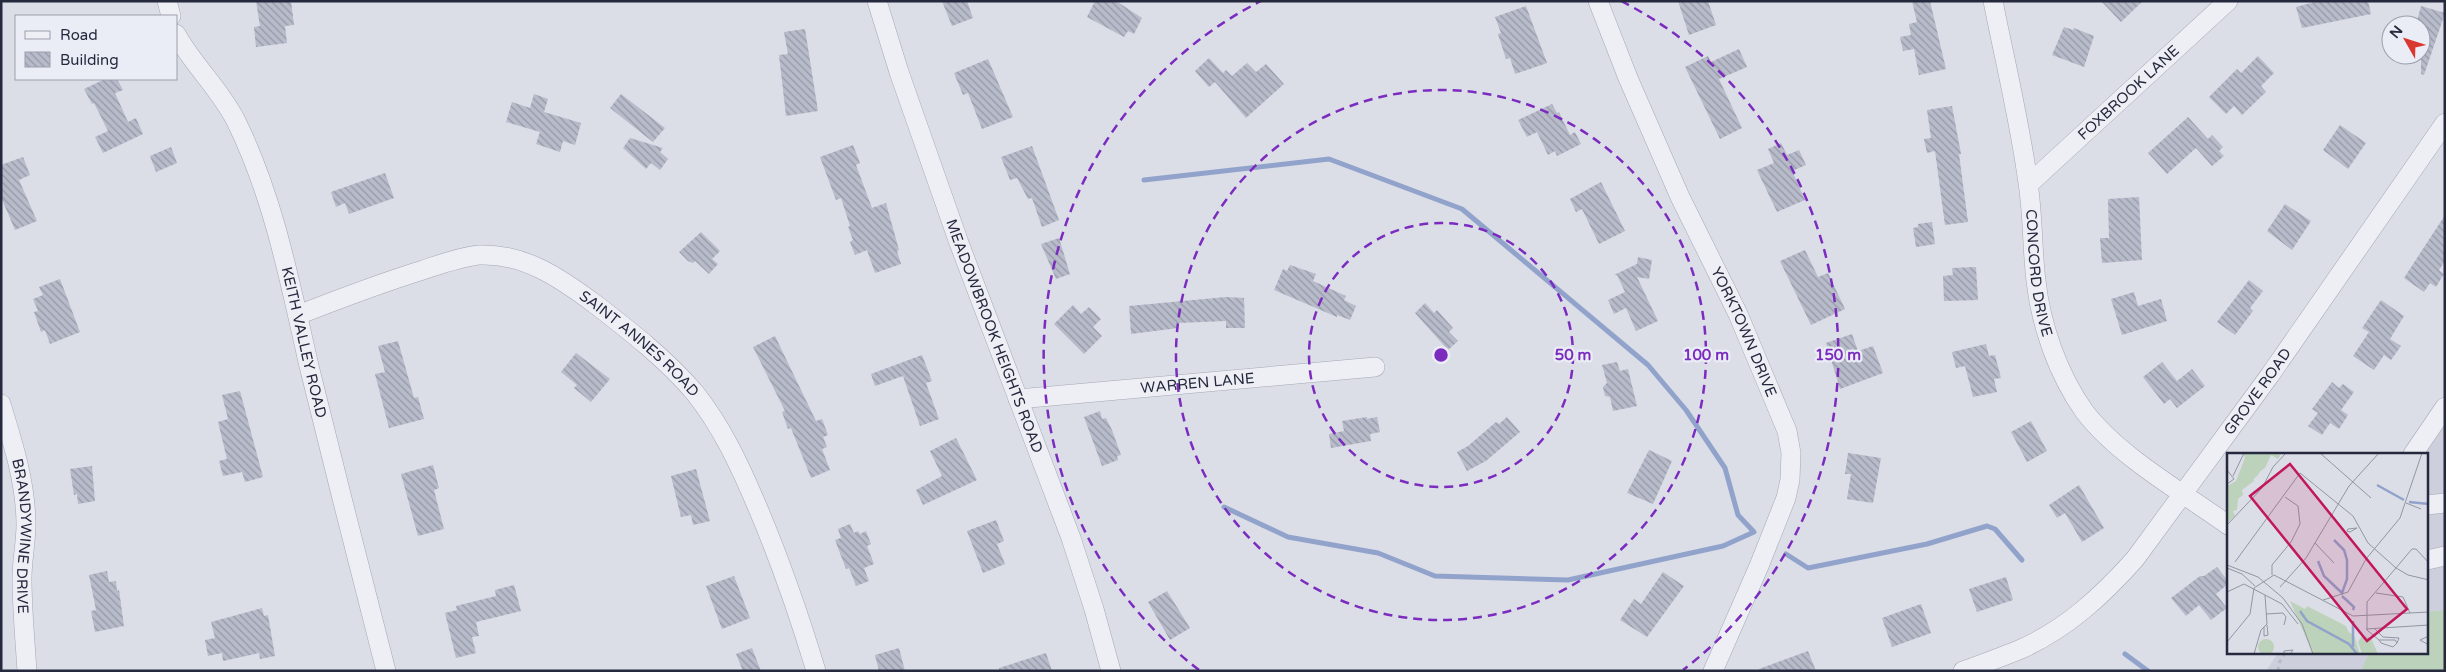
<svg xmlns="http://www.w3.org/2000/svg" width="2446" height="672" font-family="'Varela Round',sans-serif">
<defs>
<pattern id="building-back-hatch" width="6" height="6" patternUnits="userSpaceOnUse" patternTransform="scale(1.25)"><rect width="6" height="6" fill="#b8bbca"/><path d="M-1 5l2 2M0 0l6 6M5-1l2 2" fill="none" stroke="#9598a5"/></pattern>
</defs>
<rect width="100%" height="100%" fill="#dbdee7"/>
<!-- built -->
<polygon fill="#cdd0dc" points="2445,398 2445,671 2266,671 2278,653 2427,653 2427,454 2408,454"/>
<!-- pitch -->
<polygon fill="#bdd2bb" points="2445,610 2445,671 2361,671 2369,653 2427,653 2427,612"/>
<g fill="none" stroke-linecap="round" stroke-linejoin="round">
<!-- stream -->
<g stroke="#92a3cb" stroke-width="5">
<polyline points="1144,180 1329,159 1462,209 1648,365 1686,410 1725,468 1738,515 1754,532 1723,546 1568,580 1435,576 1378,553 1288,537 1224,507"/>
<polyline points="1786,554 1808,568 1927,544 1987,526 1995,529 2022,560"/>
<polyline points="2125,654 2148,671"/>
</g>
</g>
<!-- building -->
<g fill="url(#building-back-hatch)">
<polygon points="256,1 291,1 294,25 285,26 287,43 256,47 254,27 260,26"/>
<polygon points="942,1 967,1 973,18 952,26"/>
<polygon points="1095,1 1116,1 1142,18 1134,34 1128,31 1124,37 1087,17"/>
<polygon points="1678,1 1708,1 1716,25 1689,35"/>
<polygon points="1912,1 1930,1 1946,69 1919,75 1914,49 1903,51 1900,37 1911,35 1909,24 1917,22"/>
<polygon points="2101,1 2143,1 2121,22"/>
<polygon points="2318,1 2368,1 2371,14 2302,28 2296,7"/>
<polygon points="1526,6 1547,63 1515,74 1510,58 1506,59 1498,34 1501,33 1495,17"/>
<polygon points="2421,6 2445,13 2424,75 2421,74 2421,25 2416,25"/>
<polygon points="2064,27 2073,30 2074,28 2094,36 2084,67 2052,55"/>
<polygon points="805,29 818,111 786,116 779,55 788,54 784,32"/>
<polygon points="1739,49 1747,67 1719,79 1742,128 1720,139 1685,67 1708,56 1711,62"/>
<polygon points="2258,56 2274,73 2261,86 2266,92 2242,115 2234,106 2226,114 2209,97 2237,69 2241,73"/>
<polygon points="1209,58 1223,73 1226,70 1232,76 1247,63 1256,72 1266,64 1284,84 1246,118 1215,82 1209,87 1195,71"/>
<polygon points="988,59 1013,117 982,129 968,93 963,95 954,73"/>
<polygon points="105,79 117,79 123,90 115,93 128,122 136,118 143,134 103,153 95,137 108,131 94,103 92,104 84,89"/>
<polygon points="534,94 548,99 544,112 581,123 575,145 563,141 560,152 536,144 540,132 506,122 512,102 530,108"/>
<polygon points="621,94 665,128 653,142 610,108"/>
<polygon points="1552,104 1557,113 1559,112 1570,135 1575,132 1581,144 1557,156 1555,151 1548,155 1537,132 1527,137 1518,120"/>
<polygon points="1952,106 1961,154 1959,154 1968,222 1945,225 1935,151 1927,153 1924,139 1931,138 1927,110"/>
<polygon points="2188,117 2208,139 2212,135 2223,147 2219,151 2224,156 2212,166 2196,148 2167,174 2148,153"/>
<polygon points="2340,125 2366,143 2348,169 2323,150"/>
<polygon points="630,138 663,148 660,152 668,159 660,170 651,163 646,169 623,148"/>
<polygon points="1781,143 1787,155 1799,150 1806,165 1792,171 1805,200 1777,212 1757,170 1774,163 1768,149"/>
<polygon points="853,145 860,163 856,165 872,208 886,203 899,250 897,251 901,264 875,273 867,250 855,255 850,242 853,240 848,227 850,226 841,198 836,200 820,157"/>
<polygon points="1032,146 1059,220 1042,227 1032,198 1028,199 1017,178 1010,180 1001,157"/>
<polygon points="171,147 177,163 156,172 150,156"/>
<polygon points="23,157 30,175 19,180 37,221 15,230 1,197 1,165"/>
<polygon points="385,173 394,198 349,214 345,203 336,207 331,192"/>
<polygon points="1601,182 1625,231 1599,244 1582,209 1576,212 1570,199"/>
<polygon points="2139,197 2142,260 2102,263 2100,238 2109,238 2108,199"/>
<polygon points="2285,204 2311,221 2292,250 2267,231"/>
<polygon points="2445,215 2445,261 2439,270 2444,274 2436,287 2430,283 2424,292 2404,278"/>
<polygon points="1932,222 1935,244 1916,247 1913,228 1918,227 1918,224"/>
<polygon points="701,232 720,251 712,259 718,264 709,274 695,261 693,263 688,261 679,252"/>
<polygon points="1059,238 1070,274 1056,279 1041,244"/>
<polygon points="1805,250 1818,277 1828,273 1845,309 1811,325 1780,261"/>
<polygon points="1638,257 1652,260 1649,279 1637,277 1658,321 1636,331 1626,308 1614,314 1608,300 1625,292 1617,275 1614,275 1637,264"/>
<polygon points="1290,265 1316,274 1313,281 1346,296 1344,300 1356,306 1350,320 1337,315 1337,317 1274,290 1283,269 1287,271"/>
<polygon points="1976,267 1978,300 1944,301 1943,276 1953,275 1952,268"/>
<polygon points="60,279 80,332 50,344 45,330 41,332 34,312 38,311 33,299 43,295 39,287"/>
<polygon points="2249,280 2263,291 2250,308 2253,311 2235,335 2217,322"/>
<polygon points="2134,292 2138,306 2161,299 2167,321 2122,335 2111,299"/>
<polygon points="1226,297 1244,298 1245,328 1226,328 1226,321 1178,323 1178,328 1131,334 1129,306"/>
<polygon points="2381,300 2404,316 2390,339 2401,346 2391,360 2384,355 2374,370 2353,356 2369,332 2362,328"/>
<polygon points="1425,303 1434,313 1437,310 1453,328 1449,332 1458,341 1448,350 1415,313"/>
<polygon points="1073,305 1081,314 1089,307 1101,319 1093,327 1102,336 1084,354 1054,324"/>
<polygon points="1852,334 1858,351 1873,346 1883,373 1840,389 1826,343"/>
<polygon points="775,336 816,421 822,419 828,435 823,437 827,447 822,449 830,470 811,478 791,428 788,429 782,412 785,411 753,347"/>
<polygon points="398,341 414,398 418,397 424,419 389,428 375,374 385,372 378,346"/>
<polygon points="1986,344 1989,356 1995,355 2001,378 1994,379 1997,392 1973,397 1965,366 1956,368 1952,352"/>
<polygon points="576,353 610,379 591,402 574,388 577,385 561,372"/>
<polygon points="922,355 932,381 926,383 939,419 920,426 903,376 875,386 871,374"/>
<polygon points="1617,362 1620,371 1628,369 1637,406 1613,411 1610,397 1605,396 1603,387 1607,383 1602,365"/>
<polygon points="2162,362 2177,381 2192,369 2205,386 2177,408 2170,399 2164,404 2143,377"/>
<polygon points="2332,382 2339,388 2343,384 2354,392 2341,410 2348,415 2339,429 2330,423 2322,435 2308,426 2318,413 2312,409"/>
<polygon points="240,391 263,477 245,482 242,472 223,476 219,461 227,459 218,422 228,419 222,395"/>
<polygon points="1100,411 1102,419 1106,418 1112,430 1121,455 1117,456 1118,460 1102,466 1084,417"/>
<polygon points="1367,417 1367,419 1377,417 1380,432 1370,434 1371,441 1331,448 1329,434 1344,431 1342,421"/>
<polygon points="1507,417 1520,432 1486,461 1467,471 1457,452 1468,446 1496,422 1499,424"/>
<polygon points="2031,421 2047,451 2027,462 2011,432"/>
<polygon points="956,438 977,480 923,505 916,490 942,476 930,451"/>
<polygon points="1649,450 1672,461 1653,504 1627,493"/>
<polygon points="1848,453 1881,458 1873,503 1847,499 1851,474 1845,474"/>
<polygon points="433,465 439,488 434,490 444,529 418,536 401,474"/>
<polygon points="92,466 95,501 78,504 77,494 74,495 70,469"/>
<polygon points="696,469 710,521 693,525 691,515 681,517 671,476"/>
<polygon points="2079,485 2104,528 2082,542 2065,513 2057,518 2049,505"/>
<polygon points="996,520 1004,541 997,544 1005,564 983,573 967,531"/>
<polygon points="850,524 854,533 858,531 860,534 866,531 871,544 867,546 874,564 864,568 869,581 856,586 849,568 846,569 835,540 841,538 838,529"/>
<polygon points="2217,567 2228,581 2228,584 2216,594 2227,608 2211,620 2199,605 2186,616 2171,598 2200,576 2204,576"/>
<polygon points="107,571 109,582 116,581 117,591 119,590 124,626 95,632 91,611 96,610 89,575"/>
<polygon points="1663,572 1684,586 1647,637 1620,620 1634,599 1641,604"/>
<polygon points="734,576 750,618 722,629 706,586"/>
<polygon points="2006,577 2013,600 1977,612 1969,589"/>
<polygon points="514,585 521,611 476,622 479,636 472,637 476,653 456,658 445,613 457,610 456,606 496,596 495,590"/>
<polygon points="1167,591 1190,628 1170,640 1148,602"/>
<polygon points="1921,604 1931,633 1892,647 1882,618"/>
<polygon points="262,608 264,616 268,615 275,656 260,659 259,653 223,661 222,653 208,656 205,640 215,638 211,622"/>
<polygon points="752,648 761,671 743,671 736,654"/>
<polygon points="899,648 905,671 879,671 875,655"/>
<polygon points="1808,651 1816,671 1759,671 1759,669"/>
<polygon points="1046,653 1052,671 999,671 999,668"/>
</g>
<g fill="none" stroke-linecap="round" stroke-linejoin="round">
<defs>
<g id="minor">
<polyline points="167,1 171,16"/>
<path id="s1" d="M877,1L899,72L959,243L1071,538L1094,609L1111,671"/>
<path id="s2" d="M1598,1L1628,78L1680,197L1738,314L1787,431L1791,453L1790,480L1786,498L1759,566L1713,671"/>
<path id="s3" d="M1993,1C2005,62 2020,122 2028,183C2033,215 2032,248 2036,281C2041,326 2058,374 2084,411C2118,456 2182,492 2228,525"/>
<path id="s4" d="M176,34C193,65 220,89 236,121C274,198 290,283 309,366C334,468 360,569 386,671"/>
<path id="s5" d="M2029,184L2228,1"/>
<path id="s6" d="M298,315C339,299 381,283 423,270C441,264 460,257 479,255C524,253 560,278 595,304C630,331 666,359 695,393C722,427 740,466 757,506C780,560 799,615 816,671"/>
<path id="s7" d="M1018,399L1375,367"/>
<path id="s8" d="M1,404C13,443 26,484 26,525C26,542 22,560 22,578C22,609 25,640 27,671"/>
<polyline points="2413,454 2445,407"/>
<polyline points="2427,505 2445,503"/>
<polyline points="2427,560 2445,556"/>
<path id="s9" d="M1963,671C1982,664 2002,657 2021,649C2066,629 2102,596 2135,559L2270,375L2445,123"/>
</g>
</defs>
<!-- minor casing -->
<use href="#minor" stroke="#a4a8b4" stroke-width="20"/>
<!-- path -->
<polyline stroke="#b9bcc5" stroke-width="3" stroke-dasharray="4 4" stroke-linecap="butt" points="2278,671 2279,663 2285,653"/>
<!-- minor -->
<use href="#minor" stroke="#eeeff5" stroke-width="19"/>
</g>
<!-- distance rings -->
<g fill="none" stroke="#7b2cbf" stroke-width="2.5" stroke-dasharray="9 6">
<circle cx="1441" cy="355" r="132"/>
<circle cx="1441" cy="355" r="265"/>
<path d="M1199 670A397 397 0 0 1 1261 1M1621 1A397 397 0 0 1 1683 670"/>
</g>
<g text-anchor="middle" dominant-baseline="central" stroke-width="4.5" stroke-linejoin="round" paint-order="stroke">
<!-- street labels -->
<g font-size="15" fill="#24293e" stroke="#eaedf5">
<text stroke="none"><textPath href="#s5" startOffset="135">FOXBROOK LANE</textPath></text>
<text stroke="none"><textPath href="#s3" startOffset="276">CONCORD DRIVE</textPath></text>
<text stroke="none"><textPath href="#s2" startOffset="362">YORKTOWN DRIVE</textPath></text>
<text stroke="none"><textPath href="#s1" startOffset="355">MEADOWBROOK HEIGHTS ROAD</textPath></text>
<text stroke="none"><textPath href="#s4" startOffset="338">KEITH VALLEY ROAD</textPath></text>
<text stroke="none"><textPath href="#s6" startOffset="379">SAINT ANNES ROAD</textPath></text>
<text stroke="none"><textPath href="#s7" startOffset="180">WARREN LANE</textPath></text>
<text stroke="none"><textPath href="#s9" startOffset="416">GROVE ROAD</textPath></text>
<text stroke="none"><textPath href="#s8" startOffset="135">BRANDYWINE DRIVE</textPath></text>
</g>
</g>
<!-- overview -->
<g transform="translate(2227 453)">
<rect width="201" height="201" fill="#dbdee7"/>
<path d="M16,0H44L31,22L11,40L0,70V33L9,28L18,5ZM80,153L119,173L131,201L76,160ZM31 194a8 8 0 1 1 16 0a8 8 0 1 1-16 0Z" fill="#bdd2bb"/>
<path d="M30,0H52L53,3L51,6L44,2L38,15L25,24L27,28L15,37L16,42L11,46L10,57L6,58L8,63L0,70V44L11,36L13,26L22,18ZM63,148L127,182L133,201H86Z" fill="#bdd2bb"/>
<path d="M135,183L144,185L151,201H135L131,189Z" fill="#bdd2bb"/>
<path fill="none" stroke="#92a3cb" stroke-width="2.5" d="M150,32L177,47M182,49L202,51M91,108L97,123L115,140L120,126V107L117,97L107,87M115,143L127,154L126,157M73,158L80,168L122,191L130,201M126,168V194"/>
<path fill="none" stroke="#9296a3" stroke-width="1" d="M93,0L144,45M0,17L7,26L0,31M6,23L17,0M179,50L194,56M0,72L35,35L46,14L59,0M130,75L123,79L120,78L121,76ZM88,90L107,110M8,109L73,20L126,63L141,90L169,115L181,122L202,127M0,112L31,124L56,145L75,171L86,201M0,115L15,121L28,133M45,122V112L64,89L73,71L71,53L58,44M53,134L79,105L122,33L152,0M0,139L17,131L38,142L40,171L34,177L27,201M149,140L176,144L183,160M38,142L55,151L71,171M96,147L121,139L139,106L173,65L195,0M39,161L56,160L59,164L57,172M37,174V183L41,182L40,172M139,176L202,172M148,176L156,184L172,185L170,190M202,183L193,187L202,192M152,187H168L170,190L166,194L154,190L152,187L140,177V149L185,96H189L202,110M0,189L23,161L27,135L47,122L126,163L202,159M57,201V198L66,197L63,201"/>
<path fill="#c2185b" fill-opacity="0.15" stroke="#c2185b" stroke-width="2.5" d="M63,11L180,156L140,188L23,43Z"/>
<rect width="201" height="201" fill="none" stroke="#24293e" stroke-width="2.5"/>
</g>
<circle cx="1441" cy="355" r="8" fill="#7b2cbf" stroke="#eaedf5" stroke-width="2.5"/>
<g font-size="15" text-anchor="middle" font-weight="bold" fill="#7b2cbf" stroke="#eaedf5" stroke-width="4.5" stroke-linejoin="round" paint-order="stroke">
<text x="1573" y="360">50 m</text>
<text x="1706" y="360">100 m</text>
<text x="1838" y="360">150 m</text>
</g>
<!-- border -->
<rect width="2446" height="672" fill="none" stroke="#24293e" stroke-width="5"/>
<!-- legend -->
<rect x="15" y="15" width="162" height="65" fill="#eaedf5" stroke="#9b9fac"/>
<rect x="25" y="31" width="25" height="8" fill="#eeeff5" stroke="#9b9fac"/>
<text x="60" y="40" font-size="15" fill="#24293e">Road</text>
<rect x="25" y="52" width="25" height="15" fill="url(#building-back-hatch)" stroke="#9b9fac"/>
<text x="60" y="65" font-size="15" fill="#24293e">Building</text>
<!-- north arrow -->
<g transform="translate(2406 40) rotate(309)"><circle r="24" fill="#eaedf5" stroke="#9b9fac"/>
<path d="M0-4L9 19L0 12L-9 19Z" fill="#db3731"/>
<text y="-8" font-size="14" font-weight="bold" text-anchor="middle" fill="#24293e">N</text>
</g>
</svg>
